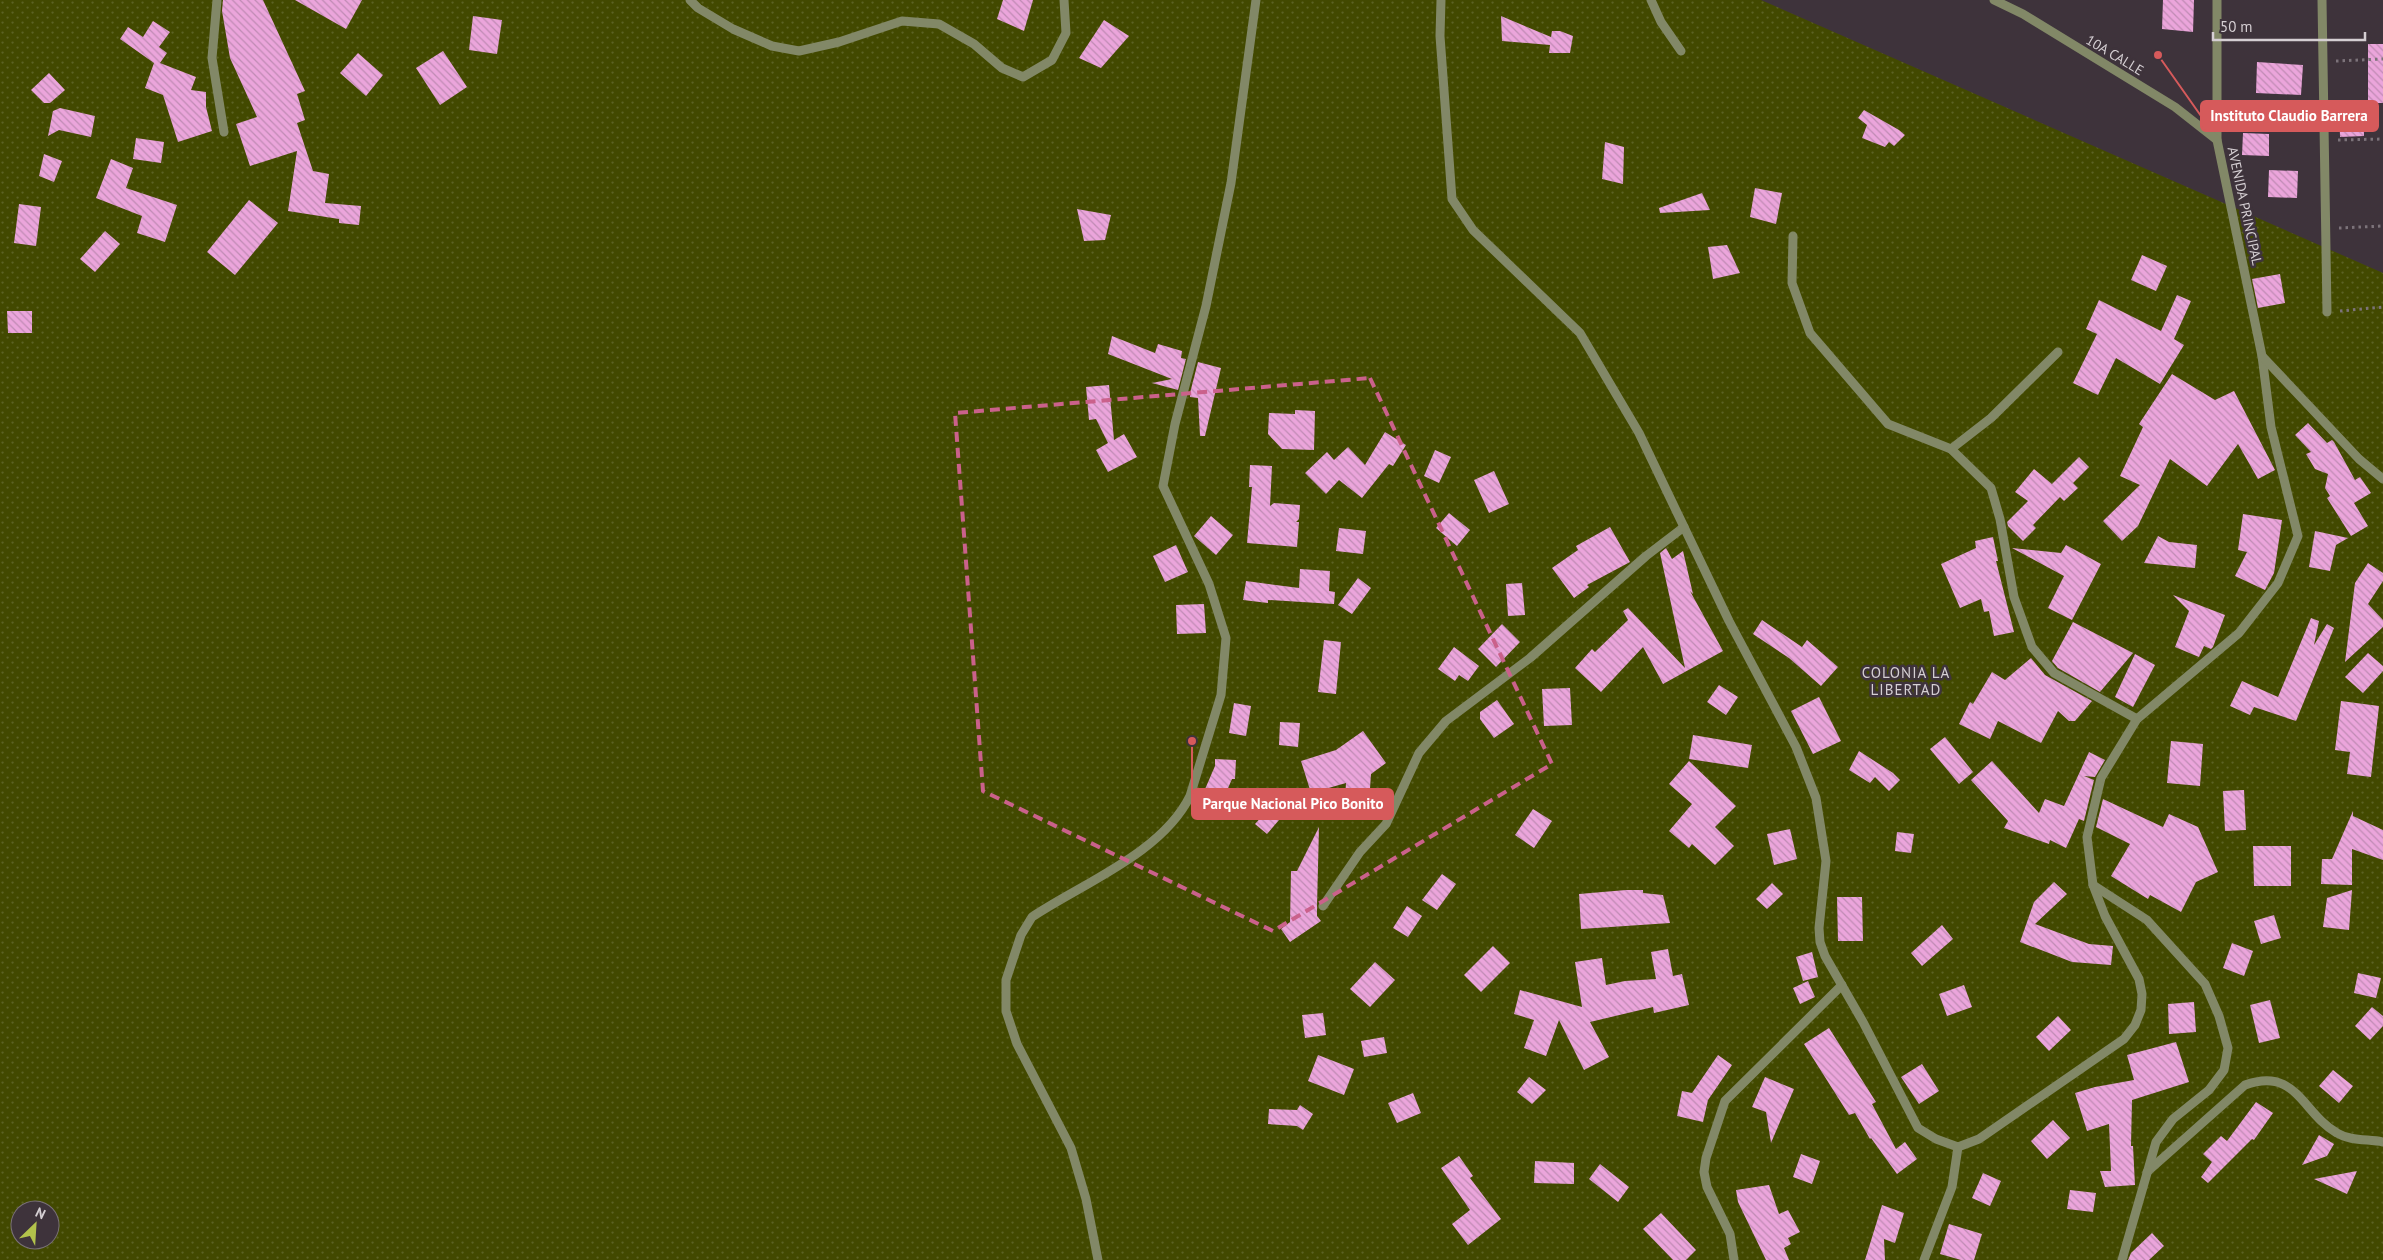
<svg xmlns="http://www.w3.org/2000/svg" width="2383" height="1260" font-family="'PT Sans',sans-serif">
<defs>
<pattern id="green-dots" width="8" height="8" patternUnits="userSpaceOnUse" patternTransform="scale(1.25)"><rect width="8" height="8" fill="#424900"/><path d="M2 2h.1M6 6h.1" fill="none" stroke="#5c6224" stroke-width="1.8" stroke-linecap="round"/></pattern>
<pattern id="building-back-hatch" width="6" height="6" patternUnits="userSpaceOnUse" patternTransform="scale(1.25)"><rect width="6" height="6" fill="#eba5db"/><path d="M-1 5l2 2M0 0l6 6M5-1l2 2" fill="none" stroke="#c08bb4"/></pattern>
</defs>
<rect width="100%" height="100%" fill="#3e333b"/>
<!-- green -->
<path fill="url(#green-dots)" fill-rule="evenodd" d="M0,0H1761L2383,273V1260H0ZM20,1210H50V1240H20Z"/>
<!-- building -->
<g fill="url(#building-back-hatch)">
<polygon points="223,0 263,0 305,91 297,94 305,120 297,123 313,171 329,174 325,203 361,206 359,225 339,223 339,219 288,211 297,151 250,166 236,124 257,117 230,58 222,11"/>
<polygon points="295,0 362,0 346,29"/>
<polygon points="1003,0 1033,0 1024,31 997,19"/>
<polygon points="2163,0 2194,0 2193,32 2162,29"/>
<polygon points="473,16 502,20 497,54 469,50"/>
<polygon points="1501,16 1551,37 1552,31 1560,31 1573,36 1570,53 1549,53 1550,45 1502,41"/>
<polygon points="1104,20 1129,36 1101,68 1079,58"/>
<polygon points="153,21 170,32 159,47 167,53 160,63 196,77 191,90 206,92 206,107 212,131 178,142 163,95 145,88 154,63 120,39 128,27 143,37"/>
<rect x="2368" y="44" width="15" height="59"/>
<polygon points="443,51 467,87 440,105 416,68"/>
<polygon points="358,53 383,75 366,96 340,73"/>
<polygon points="2257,62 2303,65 2301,95 2256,93"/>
<polygon points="49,73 65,90 50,103 44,103 31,90"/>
<polygon points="2363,104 2364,136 2340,137 2339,105"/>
<polygon points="60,108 95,116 91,137 59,130 48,136 53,111"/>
<polygon points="1864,110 1899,130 1905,135 1894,146 1889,142 1885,147 1862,138 1867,125 1858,118"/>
<polygon points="2243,133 2269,134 2269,156 2242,155"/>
<polygon points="136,138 164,142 161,163 133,159"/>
<polygon points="1605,142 1624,147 1623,184 1602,179"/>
<polygon points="44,154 62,161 54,182 39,176"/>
<polygon points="111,159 133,168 126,188 177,205 165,242 137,233 142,216 96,198"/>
<polygon points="2269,170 2298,171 2297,198 2268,197"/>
<polygon points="1755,188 1782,193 1776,224 1750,217"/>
<polygon points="1702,193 1710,210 1660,213 1659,208"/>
<polygon points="249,200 278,223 235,275 207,252"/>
<polygon points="19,204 41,207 36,246 14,243"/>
<polygon points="1077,209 1111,215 1105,240 1084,241"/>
<polygon points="105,231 120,244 95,272 80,259"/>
<polygon points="1727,245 1740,273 1713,279 1708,247"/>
<polygon points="2142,255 2167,266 2156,291 2131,280"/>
<polygon points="2280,274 2285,303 2258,308 2252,279"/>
<polygon points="2177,295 2191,301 2174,339 2184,345 2160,384 2116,358 2098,395 2073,383 2097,334 2086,329 2099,300 2161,331"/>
<polygon points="7,311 32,311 32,333 8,333"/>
<polygon points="1112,336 1155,353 1158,344 1182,351 1181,358 1186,359 1178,390 1152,383 1172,379 1108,354"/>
<polygon points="1198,362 1221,368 1205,436 1200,436 1198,398 1190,397 1190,393"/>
<polygon points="2172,374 2215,400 2234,391 2275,470 2258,479 2238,444 2207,486 2170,459 2138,526 2122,541 2103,521 2140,485 2120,476 2143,427 2139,424"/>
<polygon points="1109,385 1114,440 1124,434 1137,457 1108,472 1096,450 1108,443 1096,419 1089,420 1086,387"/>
<polygon points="1295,410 1315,411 1314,450 1282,449 1268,434 1269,413 1295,414"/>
<polygon points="2308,423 2327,443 2332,440 2334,442 2355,480 2360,477 2371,493 2354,503 2368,526 2351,536 2327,498 2330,496 2325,488 2328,474 2315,469 2306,454 2311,452 2295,435"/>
<polygon points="1385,432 1406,445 1393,466 1389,464 1362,498 1339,480 1326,494 1305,473 1327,452 1334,460 1348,447 1365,465"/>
<polygon points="1435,450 1451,457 1439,483 1424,476"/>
<polygon points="2079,457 2089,467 2073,483 2078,488 2064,501 2060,497 2033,525 2036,528 2023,541 2008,526 2007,522 2028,501 2015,492 2034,469 2052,484"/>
<polygon points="1250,465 1272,466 1270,506 1274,503 1300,505 1299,519 1296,522 1299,522 1297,547 1247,543 1252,487 1249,487"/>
<polygon points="1494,471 1509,504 1489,513 1474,480"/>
<polygon points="1449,513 1470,530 1457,546 1436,528"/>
<polygon points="2243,514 2282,520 2274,573 2265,590 2235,576 2247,552 2238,550"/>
<polygon points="1211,516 1233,535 1216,555 1194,536"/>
<polygon points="1610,527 1630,562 1587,585 1589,587 1574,598 1552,568 1578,550 1576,546"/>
<polygon points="1339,528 1366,531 1363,554 1336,551"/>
<polygon points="2315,531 2348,538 2336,545 2330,571 2309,567"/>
<polygon points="2158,536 2169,542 2197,545 2195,568 2144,563"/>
<polygon points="1993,537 1998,561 1996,561 2014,632 1994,636 1989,611 1984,612 1981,599 1960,608 1941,564 1976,548 1975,541"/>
<polygon points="1176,545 1188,572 1165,582 1153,556"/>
<polygon points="2066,545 2101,564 2072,620 2048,608 2064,576 2012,548 2061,553"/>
<polygon points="1666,548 1672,559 1683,551 1693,594 1690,591 1723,651 1663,684 1643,647 1601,692 1575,668 1592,649 1595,652 1628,620 1623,611 1628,608 1685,668 1660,553"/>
<polygon points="2368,563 2383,573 2383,581 2368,604 2383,620 2383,627 2345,662 2355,583"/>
<polygon points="1300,569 1330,571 1329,591 1335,592 1334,604 1268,600 1268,603 1243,600 1246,581 1299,588"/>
<polygon points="1358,578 1371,588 1352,614 1338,605"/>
<polygon points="1522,583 1525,615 1508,616 1506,584"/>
<polygon points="2173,595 2225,615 2213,647 2211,649 2204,646 2199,657 2175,647 2189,611"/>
<polygon points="1204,604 1206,633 1177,634 1176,605"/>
<polygon points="2311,618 2319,621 2314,645 2327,624 2334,628 2296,721 2254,707 2250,715 2230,706 2242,681 2278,697"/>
<polygon points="1762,620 1802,647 1807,640 1838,667 1821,686 1789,658 1753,634"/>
<polygon points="2073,622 2133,653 2100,692 2058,668 2052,661"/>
<polygon points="1502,624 1520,642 1496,667 1478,649"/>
<polygon points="1324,640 1341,642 1336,694 1318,692"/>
<polygon points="1454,647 1479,666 1468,681 1459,675 1455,681 1438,669"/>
<polygon points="2368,653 2383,666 2383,671 2363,693 2345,677"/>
<polygon points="2135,654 2155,665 2133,707 2115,697"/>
<polygon points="2031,658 2045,675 2092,701 2075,721 2069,721 2058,711 2041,743 1998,721 1990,739 1959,724 1970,702 1973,704 1992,672 2005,680"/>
<polygon points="1719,685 1738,697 1726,715 1707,702"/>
<polygon points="1570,688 1572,725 1544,726 1542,689"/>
<polygon points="1819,697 1841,741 1813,754 1791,711"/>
<polygon points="1497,700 1514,724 1494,738 1480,719 1480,712"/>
<polygon points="2341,701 2379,706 2371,777 2347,774 2350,752 2335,750"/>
<polygon points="1234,703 1251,706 1246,736 1229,733"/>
<polygon points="1280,722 1300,723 1298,747 1279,745"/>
<polygon points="1363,731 1386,763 1371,774 1368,818 1344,816 1346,783 1311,793 1301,761 1336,750"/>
<polygon points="1693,735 1752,745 1748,768 1689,759"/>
<polygon points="1945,737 1973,772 1959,784 1930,749"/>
<polygon points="2171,741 2203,744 2200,786 2167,783"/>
<polygon points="1859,751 1893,773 1900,780 1889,791 1875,777 1870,783 1849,770"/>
<polygon points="2089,752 2105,760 2095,777 2084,776 2094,780 2084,821 2079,819 2066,848 2050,840 2049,844 2004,828 2008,821 1971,780 1992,761 2039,813 2045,799 2064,806"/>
<polygon points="1215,759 1236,760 1235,779 1232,779 1215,818 1196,810 1215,766"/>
<polygon points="1689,761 1736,806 1715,827 1734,846 1715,865 1692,844 1689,848 1669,831 1692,804 1669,784"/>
<polygon points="2244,790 2246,830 2225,831 2223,791"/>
<polygon points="2103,799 2163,827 2169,814 2198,827 2218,872 2196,882 2181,912 2150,895 2148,899 2111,876 2130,844 2096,827"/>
<polygon points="1274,803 1285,813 1267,834 1255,824"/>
<polygon points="1533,809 1552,821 1534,848 1515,835"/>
<polygon points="2353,811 2353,816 2383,830 2383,860 2352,849 2352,885 2321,884 2322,859 2332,859"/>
<polygon points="1319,827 1317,906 1317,916 1321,921 1290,942 1281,929 1290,922 1291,871 1297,871"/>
<polygon points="1790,829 1797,859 1774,865 1767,834"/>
<polygon points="1897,832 1914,834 1911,853 1895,851"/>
<polygon points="2253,846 2291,846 2291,886 2254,886"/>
<polygon points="1442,874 1456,884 1437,910 1422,900"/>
<polygon points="2054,882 2067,894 2035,924 2089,944 2113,946 2111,965 2072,962 2020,942 2034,902"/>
<polygon points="1772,883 1783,894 1767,909 1756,899"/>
<polygon points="1626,890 1643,890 1643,893 1663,895 1670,923 1581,929 1579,894"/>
<polygon points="2352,890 2349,930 2323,927 2327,898"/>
<polygon points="1837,897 1862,897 1863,941 1838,941"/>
<polygon points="1407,906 1422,916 1408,937 1393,928"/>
<polygon points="2274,915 2281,938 2261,944 2254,921"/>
<polygon points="1942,925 1953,939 1922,966 1911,953"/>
<polygon points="2232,943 2253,951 2244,976 2223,968"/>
<polygon points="1493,946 1510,963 1481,992 1464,975"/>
<polygon points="1668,949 1673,976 1682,974 1689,1005 1654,1013 1653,1007 1590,1022 1609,1057 1584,1070 1559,1020 1546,1056 1524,1048 1534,1020 1514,1014 1520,990 1582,1007 1575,962 1602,958 1606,985 1625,981 1656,979 1651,952"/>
<polygon points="1812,952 1818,977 1803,981 1796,957"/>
<polygon points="1375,962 1395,980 1370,1007 1350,989"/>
<polygon points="2358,973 2381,978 2376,998 2354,993"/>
<polygon points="1808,981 1815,997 1800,1004 1793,988"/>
<polygon points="1964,985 1972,1007 1947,1016 1939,994"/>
<polygon points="2270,1000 2280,1038 2259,1043 2250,1005"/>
<polygon points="2194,1002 2196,1032 2169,1034 2168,1004"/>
<polygon points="2372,1007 2383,1016 2383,1026 2370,1040 2355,1026"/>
<polygon points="1323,1013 1326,1035 1305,1038 1302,1015"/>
<polygon points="2058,1016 2071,1030 2049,1051 2036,1037"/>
<polygon points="1829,1028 1876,1102 1872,1104 1896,1149 1905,1142 1917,1159 1897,1174 1871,1138 1870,1139 1855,1113 1849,1115 1804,1044"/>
<polygon points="1384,1037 1387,1053 1364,1057 1361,1041"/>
<polygon points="2176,1042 2189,1082 2132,1100 2131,1146 2133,1146 2135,1185 2105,1187 2100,1171 2111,1171 2109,1124 2087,1131 2075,1093 2095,1087 2134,1080 2127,1055"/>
<polygon points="1318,1055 1354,1069 1344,1095 1308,1081"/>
<polygon points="1718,1055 1732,1065 1708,1100 1703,1122 1677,1116 1682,1091 1692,1093"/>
<polygon points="1922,1064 1939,1091 1919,1104 1901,1077"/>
<polygon points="2333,1070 2353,1086 2339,1103 2319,1086"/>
<polygon points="1529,1077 1546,1090 1532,1104 1517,1092"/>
<polygon points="1765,1077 1794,1089 1771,1143 1766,1112 1752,1107"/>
<polygon points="1413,1093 1421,1113 1397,1123 1388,1103"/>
<polygon points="2256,1102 2273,1113 2254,1140 2252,1139 2208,1183 2201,1177 2212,1162 2203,1154 2221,1136 2227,1141"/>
<polygon points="1300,1105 1313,1114 1303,1130 1297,1126 1268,1124 1269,1109 1297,1110"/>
<polygon points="2053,1120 2070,1138 2047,1159 2031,1141"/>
<polygon points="2319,1135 2334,1144 2327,1156 2302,1165"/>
<polygon points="1801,1154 1820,1161 1812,1184 1793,1177"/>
<polygon points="1459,1156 1473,1176 1470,1178 1501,1219 1468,1245 1452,1224 1470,1210 1441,1168"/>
<polygon points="1535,1161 1574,1163 1574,1184 1534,1183"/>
<polygon points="1600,1164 1629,1187 1618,1202 1589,1179"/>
<polygon points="2357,1171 2347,1194 2314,1179"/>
<polygon points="1983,1173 2001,1181 1990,1206 1972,1198"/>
<polygon points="1769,1185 1779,1214 1788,1210 1800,1232 1788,1238 1791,1244 1784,1248 1789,1260 1766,1260 1738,1202 1736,1190"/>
<polygon points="2070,1190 2096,1193 2093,1212 2067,1209"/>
<polygon points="1882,1205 1904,1213 1895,1243 1884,1239 1885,1260 1865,1260"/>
<polygon points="1661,1213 1696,1250 1686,1260 1673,1260 1643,1229"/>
<polygon points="1949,1224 1982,1234 1974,1260 1961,1260 1940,1254"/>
<polygon points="2152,1233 2164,1246 2149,1260 2128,1260 2131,1253"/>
</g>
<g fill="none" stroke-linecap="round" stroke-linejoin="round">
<!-- path -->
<g stroke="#7c737a" stroke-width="3" stroke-dasharray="2.5 4" stroke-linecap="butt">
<polyline points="2336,61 2383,59"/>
<polyline points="2338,140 2383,139"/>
<polyline points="2339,228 2383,226"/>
<polyline points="2340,311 2383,307"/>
</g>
<!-- minor -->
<g stroke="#828867" stroke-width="9">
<polyline points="217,0 212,58 224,132"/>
<polyline points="690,0 698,8 733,29 772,46 799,51 839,42 902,21 939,24 974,44 1002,68 1023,77 1052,60 1066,33 1064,0"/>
<polyline points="1441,0 1440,36 1452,199 1473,230 1580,333 1639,433 1729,621 1796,747 1816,798 1826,861 1819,928 1820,942 1825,956 1863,1022 1918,1128 1936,1139 1958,1147 1979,1139 2124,1039 2135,1025 2141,1010 2142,994 2139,979 2105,916 2093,885 2087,837 2101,778 2137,719 2239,633 2278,583 2298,536 2271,427 2262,356 2217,140 2217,0"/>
<polyline points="1651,0 1661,22 1681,51"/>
<polyline points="1994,0 2023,14 2175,107 2217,140"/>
<polyline points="2322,0 2327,312"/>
<polyline points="1793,236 1792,283 1810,333 1888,424 1951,449 1991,488 2000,519 2014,597 2032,647 2054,673 2137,719"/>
<polyline points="2262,356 2359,459 2383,479"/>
<polyline points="1951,449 1991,418 2058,352"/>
<polyline points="2093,885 2147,920 2205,984 2219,1016 2228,1048 2224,1070 2209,1090 2173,1119 2156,1142 2122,1260"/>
<polyline points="1323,906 1360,852 1386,824 1419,753 1446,721 1530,658 1646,556 1684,527"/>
<path d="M2147,1172L2245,1085C2296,1066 2302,1113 2337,1133C2350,1141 2368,1139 2383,1142"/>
<path d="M1098,1260L1086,1199L1071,1148L1017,1044L1006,1011V980L1021,935L1032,917C1083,883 1162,853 1190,796L1221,695L1226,638L1209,584L1163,486L1175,424L1206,306L1231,183L1256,0"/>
<polyline points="1734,1260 1730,1234 1707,1187 1704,1172 1706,1158 1725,1101 1842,985"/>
<polyline points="1924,1260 1952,1187 1958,1147"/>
</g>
</g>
<!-- marked area -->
<path fill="none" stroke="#ca618b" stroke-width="4" stroke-dasharray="10 6" stroke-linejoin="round" d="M1370,378L1552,764L1273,931L983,791L955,413Z"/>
<g text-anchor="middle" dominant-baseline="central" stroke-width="5" stroke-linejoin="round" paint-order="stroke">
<!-- street labels -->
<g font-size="14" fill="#d5cfd3" stroke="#3e333b">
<text transform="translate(2115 55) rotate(31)">10A CALLE</text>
<text transform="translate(2245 206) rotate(78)">AVENIDA PRINCIPAL</text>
</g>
<!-- neighbourhood labels -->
<g font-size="15" letter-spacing="1" fill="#d5cfd3" stroke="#3e333b">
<text x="1906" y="672">COLONIA LA<tspan x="1906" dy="17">LIBERTAD</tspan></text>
</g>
</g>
<!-- callouts -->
<path fill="none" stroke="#d65a5b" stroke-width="2" d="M2158 55L2201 116M1192 741L1192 804"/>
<g fill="#d65a5b" stroke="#3e333b" stroke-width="2">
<circle cx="2158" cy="55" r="5"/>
<circle cx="1192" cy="741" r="5"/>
</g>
<g fill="#d65a5b" stroke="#d65a5b" stroke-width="2">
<rect x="2201" y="101" width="177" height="30" rx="5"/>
<rect x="1192" y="789" width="201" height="30" rx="5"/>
</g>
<g font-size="15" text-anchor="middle" font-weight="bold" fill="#fff">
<text x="2289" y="121">Instituto Claudio Barrera</text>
<text x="1293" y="809">Parque Nacional Pico Bonito</text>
</g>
<!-- north arrow -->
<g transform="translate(35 1225) rotate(25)"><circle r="24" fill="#3e333b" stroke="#7a7178"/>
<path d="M0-4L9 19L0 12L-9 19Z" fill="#b2c24b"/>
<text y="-8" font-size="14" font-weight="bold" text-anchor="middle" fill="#d5cfd3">N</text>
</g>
<!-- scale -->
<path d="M2213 32v8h152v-8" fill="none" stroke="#d5cfd3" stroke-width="2.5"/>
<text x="2220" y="32" font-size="15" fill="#d5cfd3" stroke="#3e333b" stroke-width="4" paint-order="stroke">50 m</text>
</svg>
